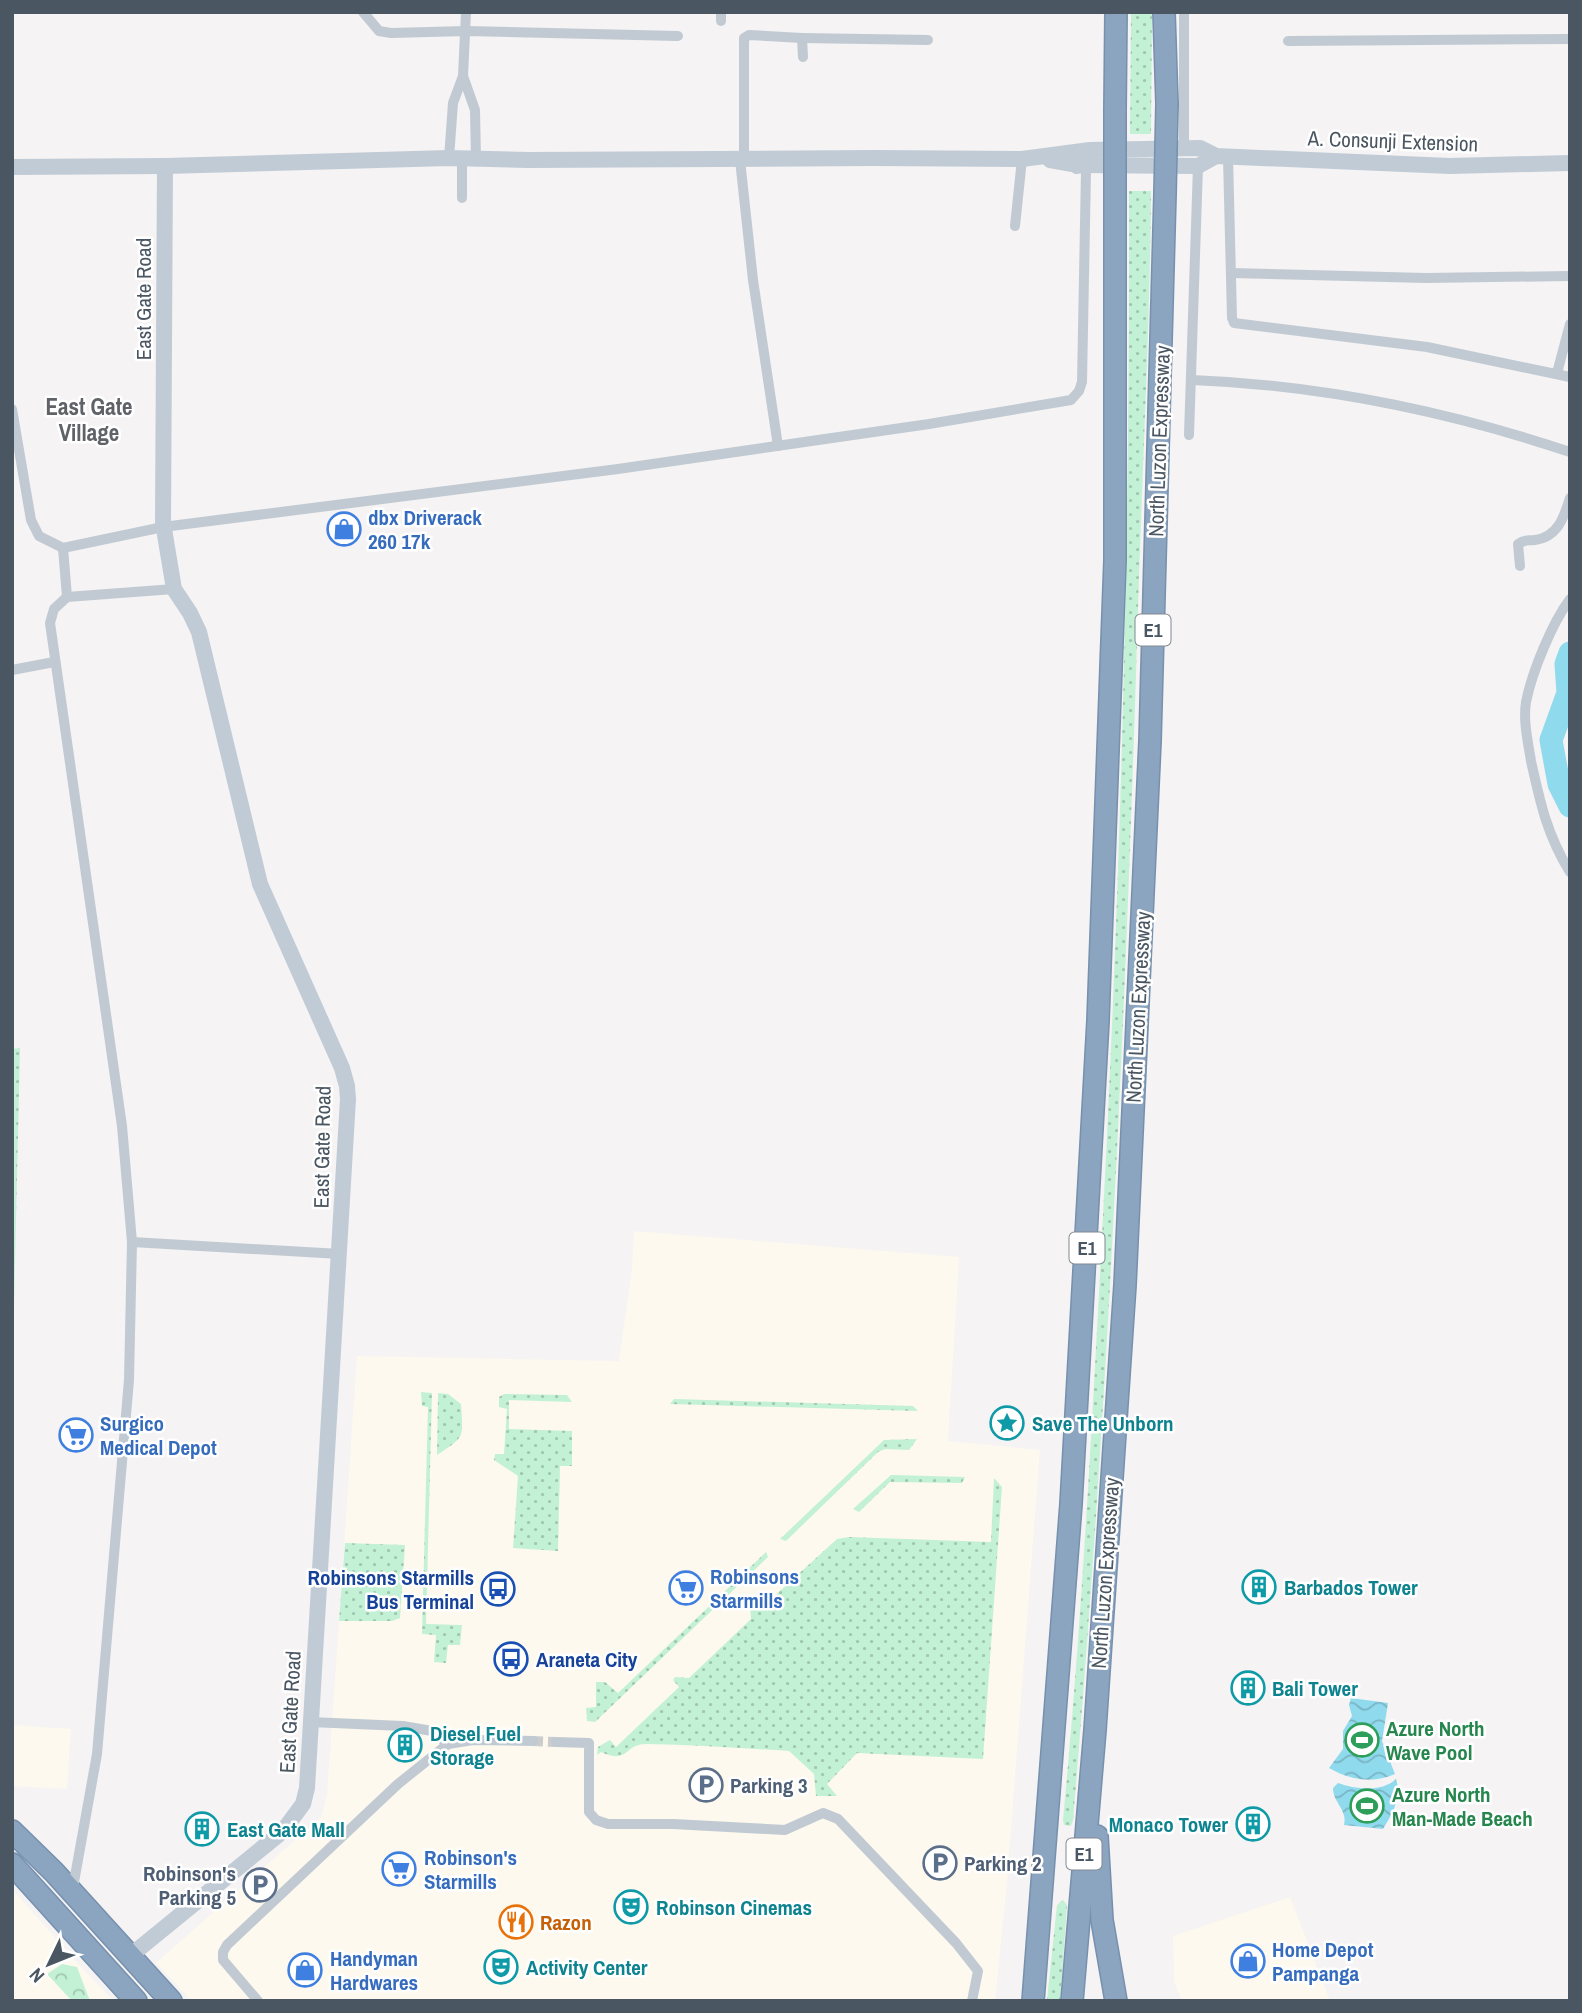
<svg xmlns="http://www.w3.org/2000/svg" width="1582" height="2013" font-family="'Archivo Narrow',sans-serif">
<defs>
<pattern id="grass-dots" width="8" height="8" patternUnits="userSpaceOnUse" patternTransform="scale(1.75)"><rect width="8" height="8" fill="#c3f1d5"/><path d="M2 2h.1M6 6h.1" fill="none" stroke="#a0c6b0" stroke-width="1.8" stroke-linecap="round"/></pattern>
<pattern id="forest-crowns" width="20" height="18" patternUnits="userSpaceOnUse" patternTransform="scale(1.75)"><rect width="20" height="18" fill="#c3f1d5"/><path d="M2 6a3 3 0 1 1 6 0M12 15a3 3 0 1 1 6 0" fill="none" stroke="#a0c6b0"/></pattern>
<pattern id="water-waves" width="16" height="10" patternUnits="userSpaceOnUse" patternTransform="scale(1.75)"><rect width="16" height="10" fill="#90daee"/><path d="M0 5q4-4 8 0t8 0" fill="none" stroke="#78b4c4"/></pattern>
</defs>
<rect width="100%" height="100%" fill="#f5f3f3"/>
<!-- commercial -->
<g fill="#fdf9ef">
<polygon points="634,1231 959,1257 948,1441 1040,1450 1007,1881 995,2001 192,2001 156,1963 321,1817 327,1796 357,1356 619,1361 632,1269"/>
<polygon points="12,1725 71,1729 67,1789 12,1786"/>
<polygon points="12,1889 83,1969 114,2001 12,2001"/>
<polygon points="1290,1897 1330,2001 1182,2001 1174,1981 1173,1936"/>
</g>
<!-- grass -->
<g fill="url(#grass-dots)">
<polygon points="1131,12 1152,12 1151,134 1130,134"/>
<path d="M1129,191H1151C1150,331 1142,470 1138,609C1126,1013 1107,1417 1073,1820L1071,1826L1064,1825L1063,1820C1081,1632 1091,1443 1101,1255C1120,901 1130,546 1129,191Z"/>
<polygon points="20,1048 12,1393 12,1049"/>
<polygon points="421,1392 432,1393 426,1624 462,1625 460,1645 448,1645 446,1663 434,1662 436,1635 422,1634 428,1407 422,1406"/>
<path d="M438,1393L448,1394L461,1404C463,1438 466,1436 437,1455Z"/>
<polygon points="504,1394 567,1395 572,1402 509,1400 509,1429 572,1431 572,1466 560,1466 558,1551 513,1548 518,1476 494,1460 495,1454 504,1454 507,1409 499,1407 499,1397"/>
<polygon points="674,1399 913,1406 918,1411 670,1404"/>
<polygon points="917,1439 909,1450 885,1449 878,1452 786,1541 780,1539 884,1440"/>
<polygon points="891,1475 894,1475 965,1477 962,1483 890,1482 859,1512 853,1509"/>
<path d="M994,1478L1002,1487L983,1759L857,1753L827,1784L837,1796H816L814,1774L789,1751C741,1748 693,1745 646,1744C624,1744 629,1765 601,1752L597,1755L598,1747L610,1740L616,1747L679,1687L673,1680L675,1677L689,1678L751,1619L750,1605L754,1602L760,1609L837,1539L849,1537L991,1542Z"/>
<polygon points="345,1543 405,1545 400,1618 392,1621 339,1621"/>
<polygon points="766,1552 768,1557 595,1722 587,1721 586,1708 596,1707 596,1682 605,1682 618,1693"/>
<polygon points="1063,1900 1067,1905 1060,2001 1047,2001 1057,1905"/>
</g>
<!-- forest -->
<polygon fill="url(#forest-crowns)" points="62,1964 77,1967 90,2001 72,2001 47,1974"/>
<!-- water -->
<g fill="url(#water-waves)">
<path d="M1351,1698L1388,1703L1382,1741L1395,1774C1373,1784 1350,1780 1329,1768L1343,1749V1731L1352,1716L1349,1705Z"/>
<path d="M1396,1779C1402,1797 1393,1813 1383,1829L1344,1825C1348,1810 1333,1803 1333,1788L1338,1783C1355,1789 1381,1793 1396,1779Z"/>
</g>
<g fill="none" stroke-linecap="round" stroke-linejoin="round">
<!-- river -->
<polyline stroke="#90daee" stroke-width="23" points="1570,653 1566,664 1568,693 1551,740 1559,784 1570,806"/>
<!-- street-tunnel -->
<polyline stroke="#caccce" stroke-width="10" stroke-dasharray="10 5" stroke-linecap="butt" points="533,1741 556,1742"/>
<defs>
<g id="highway">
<polyline points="1164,12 1167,104"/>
<polyline points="1115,110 1116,12"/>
<polyline points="12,1831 54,1872 171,2001"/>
<polyline points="1097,1836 1102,1920 1116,2001"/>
<polyline points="12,1864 136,2001"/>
<polyline points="1033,2001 1071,1504 1098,1021 1115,560 1115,202"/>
<polyline points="1072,2001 1095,1730 1125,1285 1150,741 1165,194"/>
</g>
</defs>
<!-- highway casing -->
<use href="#highway" stroke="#7690ad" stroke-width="24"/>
<!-- street -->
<g stroke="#c1cad2" stroke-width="10">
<polyline points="363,12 379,31 391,33 466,31 678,36"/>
<polyline points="721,12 721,21"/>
<polyline points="802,38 928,40"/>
<polyline points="1288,41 1570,39"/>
<polyline points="463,76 475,110 476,159"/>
<polyline points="1184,149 1184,12"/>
<polyline points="1228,157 1232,318 1234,323 1427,347 1570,377"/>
<polyline points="449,158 453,103 463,76 466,12"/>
<polyline points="462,158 462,198"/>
<polyline points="740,160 753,280 778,446"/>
<polyline points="744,160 744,38 749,35 802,38 803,57"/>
<polyline points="1015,226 1022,159"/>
<polyline points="1231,273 1426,278 1570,276"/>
<polyline points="1557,373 1570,324"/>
<path d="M1192,380C1321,385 1447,411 1570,452"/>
<polyline points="12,409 31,520 39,536 63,548 163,527 618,469 929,424 1071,400 1079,391 1082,382 1086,171 1082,168 1076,169"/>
<polyline points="1189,435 1198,166"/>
<polyline points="63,548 67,597"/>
<path d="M1520,566L1518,544C1525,539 1527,541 1535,540C1558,537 1564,517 1570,498"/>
<path d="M1570,599C1552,623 1532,672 1526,702C1523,721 1528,742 1531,761C1540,802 1547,835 1570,872"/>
<polyline points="12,670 54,662"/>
<polyline points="132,1242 340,1254"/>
<polyline points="310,1722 403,1726 432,1731 448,1744"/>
<polyline points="556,1742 589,1743 589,1812 596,1820 608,1824 673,1824 785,1830 823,1813 838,1819 956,1943 978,1971 972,2001"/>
<polyline points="72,1893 97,1754 129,1380 132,1242 122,1126 50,623 54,609 67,597 174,589"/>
<polyline points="258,2001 223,1960 223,1952 227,1945 398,1784 448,1744 473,1740 533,1741"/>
</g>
<!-- secondary -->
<g stroke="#c1cbd6" stroke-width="16">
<polyline points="1050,160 1078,165 1198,166 1216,156"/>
<polyline points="12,167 165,166 449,158 528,160 874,158 1022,159 1090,150 1200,148 1216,156 1450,166 1570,163"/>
<polyline points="130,1956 283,1831 303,1804 307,1788 348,1099 347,1086 342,1068 260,884 199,632 190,613 174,589 163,523 165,166"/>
</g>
<!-- highway -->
<use href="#highway" stroke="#8ba5c1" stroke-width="21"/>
<defs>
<g id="highway-bridge">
<polyline points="1115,110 1115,202"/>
<polyline points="1165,194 1167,104"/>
</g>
</defs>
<!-- highway-bridge casing -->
<use href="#highway-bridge" stroke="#7690ad" stroke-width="24" stroke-linecap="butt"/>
<!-- highway-bridge -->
<use href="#highway-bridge" stroke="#8ba5c1" stroke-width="21"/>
</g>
<!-- icons -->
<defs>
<symbol id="shop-ring" viewBox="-11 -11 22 22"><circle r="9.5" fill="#fff" stroke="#3f7fe0" stroke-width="1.5"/><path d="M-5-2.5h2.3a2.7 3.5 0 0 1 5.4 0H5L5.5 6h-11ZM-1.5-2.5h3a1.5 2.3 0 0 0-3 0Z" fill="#3f7fe0"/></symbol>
<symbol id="sight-ring" viewBox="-11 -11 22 22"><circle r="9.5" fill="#fff" stroke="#0f9aa8" stroke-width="1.5"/><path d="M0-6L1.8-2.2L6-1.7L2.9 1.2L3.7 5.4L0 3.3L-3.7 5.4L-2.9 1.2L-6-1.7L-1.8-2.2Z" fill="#0f9aa8"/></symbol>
<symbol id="supermarket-ring" viewBox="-11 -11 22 22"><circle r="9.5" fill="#fff" stroke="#3f7fe0" stroke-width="1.5"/><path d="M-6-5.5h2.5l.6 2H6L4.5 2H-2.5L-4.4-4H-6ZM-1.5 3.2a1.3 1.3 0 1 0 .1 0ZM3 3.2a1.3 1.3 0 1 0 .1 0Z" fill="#3f7fe0"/></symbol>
<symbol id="building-ring" viewBox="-11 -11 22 22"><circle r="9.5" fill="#fff" stroke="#0f9aa8" stroke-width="1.5"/><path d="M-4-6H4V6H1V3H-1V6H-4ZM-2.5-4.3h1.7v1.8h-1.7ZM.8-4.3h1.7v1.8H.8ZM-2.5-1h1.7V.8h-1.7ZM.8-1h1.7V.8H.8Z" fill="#0f9aa8"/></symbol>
<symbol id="bus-ring" viewBox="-11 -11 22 22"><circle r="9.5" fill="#fff" stroke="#1a4fb4" stroke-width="1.5"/><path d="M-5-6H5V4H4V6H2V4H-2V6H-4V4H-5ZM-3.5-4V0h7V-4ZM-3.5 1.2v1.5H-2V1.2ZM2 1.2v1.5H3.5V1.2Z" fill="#1a4fb4"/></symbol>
<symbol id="stadium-ring" viewBox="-11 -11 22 22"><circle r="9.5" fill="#fff" stroke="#2e9e5b" stroke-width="1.5"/><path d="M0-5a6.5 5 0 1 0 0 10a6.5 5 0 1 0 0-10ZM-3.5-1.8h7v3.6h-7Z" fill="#2e9e5b"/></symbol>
<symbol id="parking-ring" viewBox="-11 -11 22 22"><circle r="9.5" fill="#fff" stroke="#5c6f8a" stroke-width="1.5"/><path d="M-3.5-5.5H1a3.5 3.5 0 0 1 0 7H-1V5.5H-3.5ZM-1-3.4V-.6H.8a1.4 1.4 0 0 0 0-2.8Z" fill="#5c6f8a"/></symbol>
<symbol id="theatre-ring" viewBox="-11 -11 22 22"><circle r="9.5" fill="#fff" stroke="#0f9aa8" stroke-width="1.5"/><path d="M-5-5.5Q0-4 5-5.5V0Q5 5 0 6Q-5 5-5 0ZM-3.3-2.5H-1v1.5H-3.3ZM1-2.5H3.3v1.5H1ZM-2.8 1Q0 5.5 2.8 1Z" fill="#0f9aa8"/></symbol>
<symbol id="restaurant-ring" viewBox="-11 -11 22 22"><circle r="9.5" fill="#fff" stroke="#e8710a" stroke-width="1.5"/><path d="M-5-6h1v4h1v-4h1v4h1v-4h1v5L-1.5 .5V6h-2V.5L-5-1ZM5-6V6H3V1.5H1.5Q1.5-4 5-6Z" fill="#e8710a"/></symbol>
</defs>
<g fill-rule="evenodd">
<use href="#shop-ring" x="325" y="510" width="38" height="38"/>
<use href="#sight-ring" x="988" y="1404" width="38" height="38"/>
<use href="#supermarket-ring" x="57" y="1416" width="38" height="38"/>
<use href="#building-ring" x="1240" y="1568" width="38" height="38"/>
<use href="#supermarket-ring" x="667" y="1569" width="38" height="38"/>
<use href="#bus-ring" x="479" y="1570" width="38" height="38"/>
<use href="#bus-ring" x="492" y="1640" width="38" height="38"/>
<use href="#building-ring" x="1229" y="1669" width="38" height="38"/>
<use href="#stadium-ring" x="1343" y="1721" width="38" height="38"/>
<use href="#building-ring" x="386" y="1726" width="38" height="38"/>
<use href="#parking-ring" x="687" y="1766" width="38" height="38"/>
<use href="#stadium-ring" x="1348" y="1787" width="38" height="38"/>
<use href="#building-ring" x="1234" y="1805" width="38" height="38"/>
<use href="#building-ring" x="183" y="1810" width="38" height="38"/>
<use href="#parking-ring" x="921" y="1844" width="38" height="38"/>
<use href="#supermarket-ring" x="380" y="1850" width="38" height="38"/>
<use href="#parking-ring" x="241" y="1866" width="38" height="38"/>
<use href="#theatre-ring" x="612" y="1888" width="38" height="38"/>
<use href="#restaurant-ring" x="497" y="1903" width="38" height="38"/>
<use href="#shop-ring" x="1229" y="1942" width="38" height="38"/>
<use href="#theatre-ring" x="482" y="1948" width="38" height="38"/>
<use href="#shop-ring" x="286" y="1951" width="38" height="38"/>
</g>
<g text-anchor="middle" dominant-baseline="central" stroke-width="5" stroke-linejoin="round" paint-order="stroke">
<!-- shield labels -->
<g fill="#fff" stroke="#808990" stroke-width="2">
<rect x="1135.5" y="614.5" width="35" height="31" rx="5"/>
<rect x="1069.5" y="1232.5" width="35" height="31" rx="5"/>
<rect x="1066.5" y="1838.5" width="35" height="31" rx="5"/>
</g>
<g font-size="19" font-weight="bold" fill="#4a5661">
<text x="1153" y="630">E1</text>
<text x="1087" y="1248">E1</text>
<text x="1084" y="1854">E1</text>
</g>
<!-- street labels -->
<g font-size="21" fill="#4a5661" stroke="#fff">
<text transform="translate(1393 141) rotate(2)">A. Consunji Extension</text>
<text transform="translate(143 299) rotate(-90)">East Gate Road</text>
<text transform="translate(1159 441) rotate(-88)">North Luzon Expressway</text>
<text transform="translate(1138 1007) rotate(-87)">North Luzon Expressway</text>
<text transform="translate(322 1147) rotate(-89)">East Gate Road</text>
<text transform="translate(1105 1573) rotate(-86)">North Luzon Expressway</text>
<text transform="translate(290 1712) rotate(-87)">East Gate Road</text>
</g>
<!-- shop labels -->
<g font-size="21" font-weight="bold" fill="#366cbe" stroke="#fff" text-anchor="start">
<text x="368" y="517">dbx Driverack<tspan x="368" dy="24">260 17k</tspan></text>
<text x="100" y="1423">Surgico<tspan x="100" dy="24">Medical Depot</tspan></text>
<text x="710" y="1576">Robinsons<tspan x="710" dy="24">Starmills</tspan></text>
<text x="424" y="1857">Robinson's<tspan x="424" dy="24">Starmills</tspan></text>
<text x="1272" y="1949">Home Depot<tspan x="1272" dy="24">Pampanga</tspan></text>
<text x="330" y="1958">Handyman<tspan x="330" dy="24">Hardwares</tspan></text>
</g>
<!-- culture labels -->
<g font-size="21" font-weight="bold" fill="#0d838f" stroke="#fff" text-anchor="start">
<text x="1032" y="1423">Save The Unborn</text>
<text x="1284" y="1587">Barbados Tower</text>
<text x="1272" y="1688">Bali Tower</text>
<text x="430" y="1733">Diesel Fuel<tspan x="430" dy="24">Storage</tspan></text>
<text x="1228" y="1824" text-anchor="end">Monaco Tower</text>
<text x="227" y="1829">East Gate Mall</text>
<text x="656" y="1907">Robinson Cinemas</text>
<text x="526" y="1967">Activity Center</text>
</g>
<!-- transit labels -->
<g font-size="21" font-weight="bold" fill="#164399" stroke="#fff" text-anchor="end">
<text x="474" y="1577">Robinsons Starmills<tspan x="474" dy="24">Bus Terminal</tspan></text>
<text x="536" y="1659" text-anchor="start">Araneta City</text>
</g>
<!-- leisure labels -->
<g font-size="21" font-weight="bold" fill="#27864d" stroke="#fff" text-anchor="start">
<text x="1386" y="1728">Azure North<tspan x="1386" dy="24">Wave Pool</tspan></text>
<text x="1392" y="1794">Azure North<tspan x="1392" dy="24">Man-Made Beach</tspan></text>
</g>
<!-- service labels -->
<g font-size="21" font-weight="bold" fill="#4e5e75" stroke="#fff" text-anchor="start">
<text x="730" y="1785">Parking 3</text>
<text x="964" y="1863">Parking 2</text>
<text x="236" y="1873" text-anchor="end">Robinson's<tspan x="236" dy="24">Parking 5</tspan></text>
</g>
<!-- food labels -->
<g font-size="21" font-weight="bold" fill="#c56008" stroke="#fff" text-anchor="start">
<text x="540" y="1922">Razon</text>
</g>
<!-- neighbourhood labels -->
<g font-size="23" font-weight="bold" fill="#5f6368" stroke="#fff">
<text x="89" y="406">East Gate<tspan x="89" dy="26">Village</tspan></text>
</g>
</g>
<!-- border -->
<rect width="1582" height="2013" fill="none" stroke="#4a5661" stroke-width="28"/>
<!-- north arrow -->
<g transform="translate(49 1964) rotate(227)" stroke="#ffffff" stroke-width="5" paint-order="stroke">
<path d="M0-5L12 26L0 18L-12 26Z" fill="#4a5661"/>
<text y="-10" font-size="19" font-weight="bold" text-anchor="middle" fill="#4a5661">N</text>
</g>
</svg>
